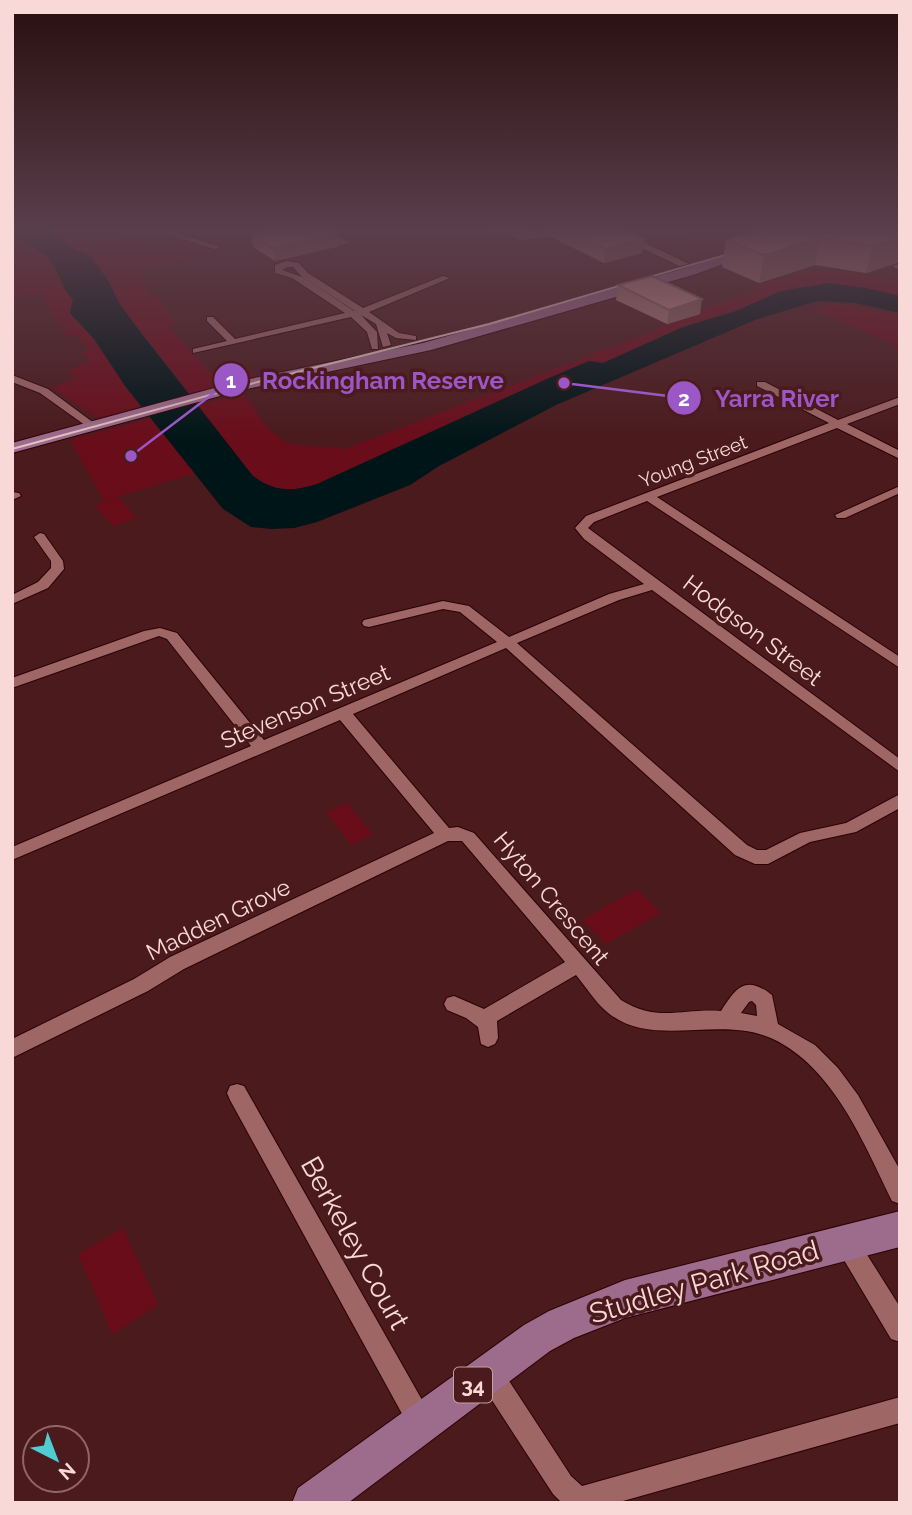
<svg xmlns="http://www.w3.org/2000/svg" width="912" height="1515" font-family="Raleway,sans-serif">
<rect width="100%" height="100%" fill="#4a1a1c"/>
<!-- green -->
<g fill="#6a0d1a">
<polygon points="50,230 94,230 161,250 183,241 221,252 139,270 150,296 157,295 174,323 169,327 209,372 228,375 248,370 256,376 190,394 119,303 108,280 90,256 73,248"/>
<polygon points="717,230 754,230 768,236 710,253 681,240"/>
<path d="M12,233L46,256L73,299L70,313L94,339L142,407L97,418L52,388L77,377L68,371L91,360L82,352L89,349L76,335L68,338L61,333L67,329C53,319 48,307 41,292L12,298Z"/>
<path d="M834,270L881,277L900,282V296L866,288L829,283L781,291L736,311L683,327L603,363L589,361L549,378L317,484C302,489 286,494 270,487C248,479 212,426 199,406L243,393L269,430L288,444L345,449L646,334L696,310L749,293L758,285L800,272Z"/>
<polygon points="844,304 900,316 900,351 893,347 898,346 810,308"/>
<polygon points="151,418 195,473 104,501 70,440"/>
<polygon points="119,497 136,518 113,526 95,505"/>
<polygon points="347,803 373,835 351,845 326,812"/>
<polygon points="637,889 661,913 606,944 582,920"/>
<polygon points="123,1228 158,1305 112,1334 78,1254"/>
</g>
<!-- water -->
<path fill="#001517" d="M12,230H50L73,248L90,256L108,280L119,303L138,329L253,476C275,492 292,492 317,484L549,378L589,361L603,363L683,327L736,311L781,291L829,283L866,288L900,296V313L855,303L817,301L755,320L556,405L439,466L410,485L317,522L294,528L271,529L251,527L223,509L125,386L94,339L70,313L73,299C59,287 61,271 47,257C37,247 20,243 12,230Z"/>
<g fill="none" stroke-linecap="round" stroke-linejoin="round">
<defs>
<g id="minor">
<polygon points="154,230 168,230 221,247 214,249"/>
<polygon points="321,230 331,230 350,243 343,245"/>
<path d="M286,261L299,263L308,273L363,308L443,276L450,278L369,312L399,333L416,336V340L396,338L387,333L391,345L383,347L376,324L361,315L377,332L378,349H372L367,332L351,317L193,353V349L227,341L207,321V317H213L235,339L345,313L292,278L275,273V265ZM287,267H293L302,277L282,270ZM303,277L355,311H354Z"/>
<polygon points="900,264 900,270 893,267 894,265"/>
<polygon points="12,375 48,389 98,426 89,428 40,393 12,382"/>
<path d="M757,382H765L838,420L900,397V404L847,424L900,451V459L837,428L657,497L900,657V668L647,501L594,522L588,528L900,759V772L652,590L619,600L517,643L747,845L757,850H766L800,833L846,823L900,794V808L856,832L810,842L768,864H755L735,855L506,648L353,714L449,828L458,827L474,833L621,1000C658,1023 682,1008 721,1011C736,988 745,974 772,995L778,1024L815,1045L838,1068L858,1095L900,1170V1204L892,1201C864,1144 834,1068 773,1039C719,1014 652,1050 607,1012C595,1002 586,987 576,975L497,1021L498,1038L495,1044L488,1047L481,1044L478,1027L466,1018L447,1010L444,1004L447,998L454,996L484,1009L565,962L462,841H448L184,969L148,991L12,1058V1039L134,979L170,957L434,833L340,720L12,860V847L251,746L167,639L159,636L12,688V678L144,631L160,628L177,633L264,740L497,642L460,612L443,609L369,627L364,626L362,623L364,620L443,601L469,606L509,637L609,594L644,584L584,539L575,528L586,516L829,423L757,386ZM752,1001L756,1005L757,1016L741,1013L749,1002Z"/>
<polygon points="900,486 900,493 845,518 837,518 835,515"/>
<polygon points="12,492 19,493 21,496 12,500"/>
<polygon points="40,533 44,534 63,561 64,569 48,588 12,604 12,595 38,582 51,568 51,561 34,537"/>
<polygon points="237,1084 244,1086 430,1414 434,1423 430,1432 421,1436 412,1432 230,1100 227,1093 230,1086"/>
<polygon points="846,1231 854,1234 900,1307 900,1342 891,1339 838,1250 835,1242 838,1234"/>
<polygon points="489,1361 498,1364 571,1476 582,1486 900,1397 900,1423 616,1503 562,1503 553,1494 480,1382 477,1373 480,1364"/>
</g>
<polygon id="secondary" points="604,230 618,230 689,264 679,266"/>
<g id="primary">
<polygon points="754,244 758,245 758,251 696,274 431,350 242,390 12,453 12,443 240,381 423,343 686,268"/>
<polygon points="900,1211 900,1247 625,1318 574,1338 550,1351 348,1503 292,1503 298,1488 524,1325 549,1311 625,1280"/>
</g>
</defs>
<!-- minor casing -->
<use href="#minor" stroke="#2d0106" stroke-width="2"/>
<!-- secondary casing -->
<use href="#secondary" stroke="#2d0106" stroke-width="2"/>
<!-- primary casing -->
<use href="#primary" stroke="#2d0106" stroke-width="2"/>
<!-- minor -->
<use href="#minor" fill="#9e6665" fill-rule="evenodd"/>
<!-- secondary -->
<use href="#secondary" fill="#9e6665" fill-rule="evenodd"/>
<!-- primary -->
<use href="#primary" fill="#9d6b8b" fill-rule="evenodd"/>
<!-- tram -->
<polyline stroke="#e4c3c1" stroke-width="2" points="12,449 265,380 489,324 742,250"/>
</g>
<!-- wall -->
<g fill="#ac7878">
<polygon points="490,230 624,230 642,253 604,263 549,236 521,240 509,234 496,233"/>
<polygon points="900,230 900,262 866,273 815,265 759,283 722,267 726,240"/>
<polygon points="251,234 340,246 275,261 253,247"/>
<polygon points="618,285 700,314 667,324 616,300"/>
</g>
<!-- shaded-wall -->
<g fill="#8c6261">
<polygon points="521,230 549,230 549,236 521,240"/>
<polygon points="900,230 900,262 866,273 873,246"/>
<polygon points="339,233 340,246 275,261 273,248"/>
<polygon points="821,238 815,265 759,283 764,255"/>
<polygon points="644,239 642,253 604,263 605,249"/>
<polygon points="702,299 700,314 667,324 669,310"/>
</g>
<!-- building -->
<g fill="#c88c8b" stroke="#8c6261" stroke-width="2">
<polygon points="267,230 335,230 339,233 273,248 251,234"/>
<polygon points="566,230 624,230 644,239 605,249"/>
<polygon points="757,230 900,230 900,238 873,246 821,238 764,255 726,240"/>
<polygon points="652,276 702,299 669,310 618,285"/>
</g>
<!-- sky -->
<linearGradient id="sky" x2="0" y2="1"><stop stop-color="#290e0f"/><stop offset="0.52" stop-color="#5a3e4b"/><stop offset="1" stop-color="#5a3e4b" stop-opacity="0"/></linearGradient>
<rect width="912" height="442" fill="url(#sky)"/>
<g text-anchor="middle" dominant-baseline="central" stroke-width="7" stroke-linejoin="round" paint-order="stroke">
<!-- far-street labels -->
<g font-size="19" fill="#f9d9d7" stroke="#4a1a1c">
<text transform="translate(693 461) rotate(-21)">Young Street</text>
</g>
<!-- shield labels -->
<rect fill="#4a1a1c" stroke="#c4a09f" stroke-width="2" x="454" y="1367.5" width="38" height="35" rx="5"/>
<g font-size="21" font-weight="bold" fill="#f9d9d7">
<text x="473" y="1385">34</text>
</g>
<!-- street labels -->
<g font-size="23" fill="#f9d9d7" stroke="#4a1a1c">
<text transform="translate(753 630) rotate(37)">Hodgson Street</text>
<text transform="translate(305 706) rotate(-23)">Stevenson Street</text>
<text transform="translate(552 898) rotate(50)">Hyton Crescent</text>
<text transform="translate(218 919) rotate(-26)">Madden Grove</text>
</g>
<!-- near-street labels -->
<g font-size="28" fill="#f9d9d7" stroke="#4a1a1c">
<text transform="translate(355 1243) rotate(61)">Berkeley Court</text>
<text transform="translate(704 1282) rotate(-16)">Studley Park Road</text>
</g>
</g>
<!-- callouts -->
<path fill="none" stroke="#9a57c5" stroke-width="2.5" d="M131 456L231 380M564 383L684 398"/>
<g fill="#9a57c5" stroke="#4a1a1c" stroke-width="2.5">
<circle cx="131" cy="456" r="7"/>
<circle cx="564" cy="383" r="7"/>
<circle cx="231" cy="380" r="18"/>
<circle cx="684" cy="398" r="18"/>
</g>
<g font-size="21" text-anchor="middle" font-weight="bold" fill="#fff">
<text x="231" y="388">1</text>
<text x="684" y="406">2</text>
</g>
<g font-size="24" text-anchor="middle" font-weight="bold" fill="#9a57c5" stroke="#4a1a1c" stroke-width="7" stroke-linejoin="round" paint-order="stroke">
<text x="383" y="389">Rockingham Reserve</text>
<text x="777" y="407">Yarra River</text>
</g>
<!-- border -->
<rect width="912" height="1515" fill="none" stroke="#f9d9d7" stroke-width="28"/>
<!-- north arrow -->
<g transform="translate(56 1459) rotate(138)"><circle r="33" fill="#4a1a1c" stroke="#906667" stroke-width="2"/>
<path d="M0-5L12 26L0 18L-12 26Z" fill="#51ccd3"/>
<text y="-10" font-size="19" font-weight="bold" text-anchor="middle" fill="#f9d9d7">N</text>
</g>
</svg>
